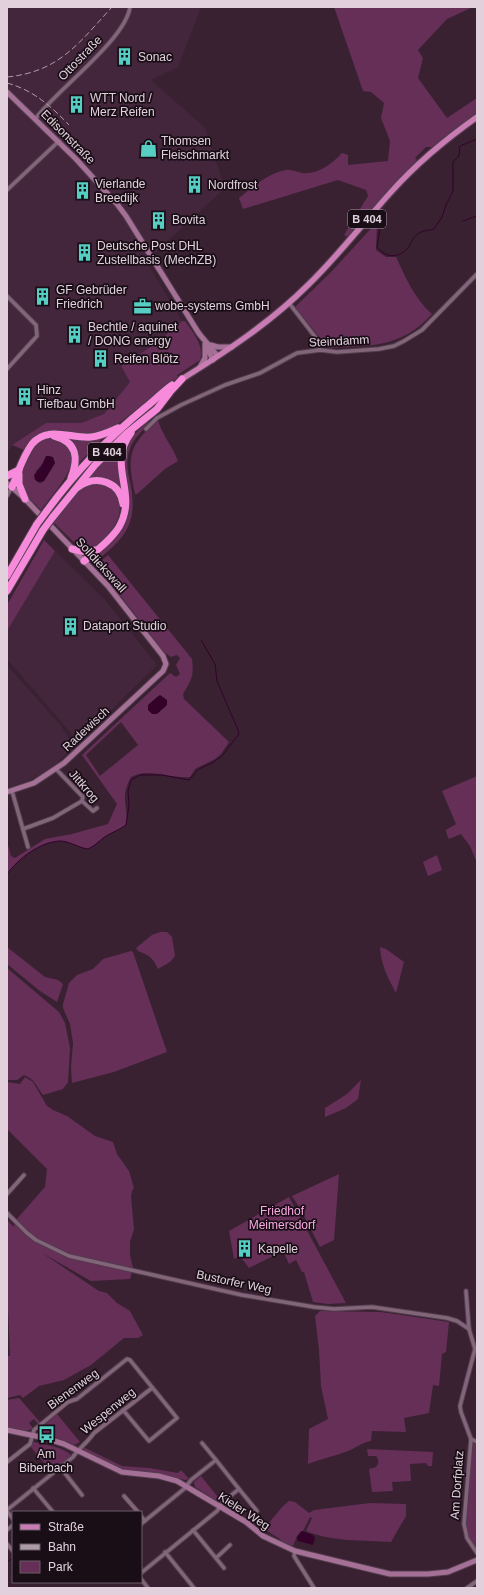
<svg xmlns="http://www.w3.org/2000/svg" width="484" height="1595" font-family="Arial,sans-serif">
<rect width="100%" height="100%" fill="#392132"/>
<!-- built -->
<g fill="#44263c">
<polygon points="7,7 201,7 178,67 151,80 205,128 225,188 146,261 182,321 155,344 121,366 130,382 104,414 81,423 46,423 12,445 7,453"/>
<polygon points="55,551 105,600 157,665 79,742 7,659 7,631"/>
<polygon points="7,665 61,726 74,746 54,766 30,780 7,788"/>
</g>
<!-- green -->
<g fill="#652f58" fill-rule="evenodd">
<path d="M334,7H473L447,19L418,50L423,58L418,78L447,118L477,98V112L433,147H426L415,158L417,160L365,216L348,237L344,235L368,196L366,190L338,180L243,209L239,198C253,187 268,173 286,170C291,169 297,172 302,173C317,175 332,164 342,153L348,155V165L388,161L390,141L381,118L384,103L371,92L363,91Z"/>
<path d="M377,222L376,250L386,257H396C405,276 415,300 432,314C400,349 371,345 328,348L295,307L331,272Z"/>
<path d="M182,321H185C192,331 205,346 200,360L179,374L177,375L178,377L114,427L92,435L46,431L34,437L24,450L12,445L46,423H81L104,414L130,382L121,366L155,344Z"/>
<path d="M158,420C162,435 173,447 178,461L165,469L137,494H135C127,456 128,446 158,420Z"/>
<path d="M148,422H150C143,431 133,438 130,449C125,461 128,473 131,486C138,527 123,539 93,564L95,556L123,525C123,501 119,467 128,445C132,436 140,428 148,422Z"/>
<polygon points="66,436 105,436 77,465"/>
<path d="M52,438C97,449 55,491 41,510C36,504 27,498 24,491C16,472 30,440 52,438ZM43,463H55L44,481L41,483L37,482L36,471Z"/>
<polygon points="124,440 124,496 99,478 85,480"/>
<path d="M89,484C93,484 99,483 104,484C109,485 116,492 118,497C126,518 107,540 89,550L80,548L53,522L78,490Z"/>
<polygon points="44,540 55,551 7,631 7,605"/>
<path d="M108,555L192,659C194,676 192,679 183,694L184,699L229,742L221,754L215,759L195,769L190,777C170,779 149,767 131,777C119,799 129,805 126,825C119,830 113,832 106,836C100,840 95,846 88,849C79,848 69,841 60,841C40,842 19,858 7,874V831V841L11,856L15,858L45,839L72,834L108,824L117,804L82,755L170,673L176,677L180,674L176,665L180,658L177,655L171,657L164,652L113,586L95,566ZM158,696L165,707L154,714L148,705ZM121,722L138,745L100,776L86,755Z"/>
<polygon points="477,776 477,863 470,846 461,834 449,839 447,835 446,830 456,824 442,791"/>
<polygon points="437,855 442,870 428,876 423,862"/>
<path d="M160,932H167L172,937L175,956L170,962L158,969C153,958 149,955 138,951L136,948L152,935Z"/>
<polygon points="7,947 45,977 58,980 63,984 57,1002 40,991 7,964"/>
<path d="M380,947L386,949L404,962L396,993C388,978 381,965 380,947Z"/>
<polygon points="131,951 133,952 167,1052 114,1072 72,1083 71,1067 73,1043 70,1024 63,1008 63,1004 69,983 77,975 93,969 103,959"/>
<path d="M7,968L59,1012L65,1023L70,1048L68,1082L63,1089L43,1095C36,1086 35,1079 24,1075L17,1080H7Z"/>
<polygon points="25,1077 33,1082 47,1106 53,1110 67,1116 95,1136 113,1142 117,1154 129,1171 134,1188 132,1191 131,1196 134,1229 130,1242 130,1255 133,1268 130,1279 91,1281 42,1253 99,1291 107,1293 117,1303 130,1311 143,1335 138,1338 124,1338 91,1365 64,1380 39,1386 23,1398 20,1395 7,1398 7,1356 10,1356 7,1284 7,1220 14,1227 15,1221 45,1187 47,1169 7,1129 7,1082 20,1084"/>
<polygon points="361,1080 358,1099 346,1108 325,1117 325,1108 347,1094"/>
<polygon points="339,1174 334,1240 320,1247 301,1210 292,1196"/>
<polygon points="289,1197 346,1303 328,1304 313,1302 304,1272 302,1272 296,1260 289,1264 283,1251 249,1268 243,1260 239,1257 234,1259 229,1231"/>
<path d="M320,1311L381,1312L449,1322L446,1352L442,1354L439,1386L433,1385L429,1413L404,1418L406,1432L372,1431L371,1441C363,1442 356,1448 348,1451C335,1456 321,1459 308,1464L309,1429L328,1419L321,1386L319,1350L315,1316Z"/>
<path d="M19,1398L40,1422L38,1424L34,1419L29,1423L33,1428C25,1434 16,1430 7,1428V1400Z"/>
<polygon points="57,1414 80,1442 74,1445 40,1434 39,1429"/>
<path d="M34,1442C44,1444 66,1448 72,1456L51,1471L30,1446Z"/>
<polygon points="472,1443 477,1445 477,1549 468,1536 466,1524"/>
<polygon points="83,1447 122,1466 149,1468 178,1473 181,1470 189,1479 185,1480 158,1473 135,1472 121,1469 85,1451"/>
<path d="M367,1449L433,1452L432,1466H428L426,1463L410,1464L411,1481L392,1482L393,1491L372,1492L369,1469L376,1467C379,1463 379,1460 376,1456H368Z"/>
<polygon points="201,1476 221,1501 217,1501 195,1487 194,1482"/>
<path d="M289,1501L295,1502L309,1513L314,1510L370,1503L406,1504V1516L391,1542C363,1540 332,1542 306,1531L312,1518L310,1517L303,1531H301L297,1536L293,1546L282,1542L280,1539L264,1529L282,1507Z"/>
</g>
<!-- water -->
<g fill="#33012a">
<polygon points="46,456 49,456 53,457 55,463 44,481 39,482 35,480 34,475 41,467"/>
<polygon points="160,695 167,700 167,705 157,714 152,714 148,710 148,705"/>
<polygon points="302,1531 313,1535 315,1538 313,1545 298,1541 297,1537"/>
</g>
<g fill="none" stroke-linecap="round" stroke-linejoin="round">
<!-- stream -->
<g stroke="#33012a" stroke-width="1">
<polyline points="463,221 477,216"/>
<path d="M381,223L377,247C384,256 395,259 405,251C411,246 412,237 419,233C423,230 429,231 434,229L442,217L446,205L453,191V162L459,156L460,146L477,139"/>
<path d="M7,874C19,858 40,842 60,841C69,841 79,848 88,849C95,846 100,840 106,836C113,832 119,830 126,825L129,805L128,791L131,780L140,775H162L189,780L199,769L212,763L222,756L239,734L238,730L217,681L215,664L201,640"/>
<polyline points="7,1562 13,1558"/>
</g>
<defs>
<g id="street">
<path d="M36,118C57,90 126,39 130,7"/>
<polyline points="7,190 59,141"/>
<polyline points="7,296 36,325 37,336 7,369"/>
<polyline points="289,303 316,338 320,350"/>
<polyline points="146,429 157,418 181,405 225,385 260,373 297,353 320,350 337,352 379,349 394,346 404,341 422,330 477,274"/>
<polyline points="7,496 12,487"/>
<polyline points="56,769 83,797 82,801 93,811 97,808"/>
<polyline points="12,791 28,847"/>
<polyline points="23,829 53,818 82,801"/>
<polyline points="7,1194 24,1175"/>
<polyline points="7,1213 27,1233 36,1240 69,1256 242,1295 314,1307 334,1309 372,1307 447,1318 457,1321 469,1329"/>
<polyline points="466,1291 469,1329 475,1349 460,1406 461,1412 471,1439 464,1524 467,1538 477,1553"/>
<polyline points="471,1439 477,1442"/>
<polyline points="202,1443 216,1460"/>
<polyline points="7,1462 30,1444 34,1430 68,1402 77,1399 127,1359 130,1360 177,1418 149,1441 123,1410"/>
<polyline points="60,1467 82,1495"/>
<polyline points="33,1488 53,1512"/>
<polyline points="239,1489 257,1511"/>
<polyline points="124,1496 138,1512"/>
<path d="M7,1510L73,1457C79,1448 88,1442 94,1433L152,1388"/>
<polyline points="7,1511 13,1519"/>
<polyline points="141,1516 145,1521"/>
<polyline points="141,1524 184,1489 191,1480 216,1460 239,1489 224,1501 217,1511 141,1573"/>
<polyline points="7,1530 13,1525"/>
<polyline points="193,1530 224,1568"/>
<polyline points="7,1544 13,1551"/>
<polyline points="295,1551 294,1556 314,1588"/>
<polyline points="165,1552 194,1588"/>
<polyline points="216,1558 230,1545"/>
<polyline points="141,1579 148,1588"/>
<polyline points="467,1588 477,1581"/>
</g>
<g id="secondary">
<path d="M7,92L76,159L117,204L126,216L198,332C204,341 212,347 217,356"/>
<polyline points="211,345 218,347 232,347"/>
<polyline points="206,346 213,360"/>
<polyline points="200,367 205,358 205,344"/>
<polyline points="7,483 25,499 108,586 163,656 166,664 163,671 64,763 34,783 7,792"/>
<polyline points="7,1430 45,1438 64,1444 122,1472 159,1476 177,1481 246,1522 263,1536 295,1551 390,1574 428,1574 448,1572 477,1560"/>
</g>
<path id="primary" d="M182,379C227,351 271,322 308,285C338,256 363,223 391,192C416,164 446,139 477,117"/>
<g id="highway">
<path d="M54,436C77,442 79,458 71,478"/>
<polyline points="19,474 19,484 25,499"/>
<polyline points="7,476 19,470"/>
<path d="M12,487C18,473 23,456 32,444C48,425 71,439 91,437C101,436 109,432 118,428"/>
<path d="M78,487C97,474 120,482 123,504"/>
<path d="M46,512C75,472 108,438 146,407C155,400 162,392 172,385"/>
<polyline points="52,518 95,465 126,434 157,409 170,392 182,379"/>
<polyline points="72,549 86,552 95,550"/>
<path d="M84,561C96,551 111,540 119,527C139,492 106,466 131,433"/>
<polyline points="7,576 37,524"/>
<polyline points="7,591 43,530"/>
</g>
</defs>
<!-- street casing -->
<use href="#street" stroke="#523d4d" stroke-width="5.5"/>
<!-- secondary casing -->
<use href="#secondary" stroke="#523d4d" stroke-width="7"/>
<!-- primary casing -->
<use href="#primary" stroke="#523d4d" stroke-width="8"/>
<!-- highway casing -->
<use href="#highway" stroke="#523d4d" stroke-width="9"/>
<!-- street -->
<use href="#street" stroke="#826579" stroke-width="3.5"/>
<!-- secondary -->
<use href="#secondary" stroke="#a57096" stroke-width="5"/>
<!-- primary -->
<use href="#primary" stroke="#c97bb4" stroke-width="5.5"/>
<!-- highway -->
<use href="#highway" stroke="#f88adb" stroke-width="7"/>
<!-- rail -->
<g stroke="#ae9ba8" stroke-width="1" stroke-dasharray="6 3" stroke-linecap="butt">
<path d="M7,77C59,72 79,43 112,7"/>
<path d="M7,83C33,90 51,106 69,125"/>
</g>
<defs>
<g id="highway-bridge">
<polyline points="37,524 46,512"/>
<polyline points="43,530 52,518"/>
</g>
</defs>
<!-- highway-bridge casing -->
<use href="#highway-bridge" stroke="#523d4d" stroke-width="9" stroke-linecap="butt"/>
<!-- highway-bridge -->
<use href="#highway-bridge" stroke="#f88adb" stroke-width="7"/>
</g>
<!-- icons -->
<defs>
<symbol id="building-bare" viewBox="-9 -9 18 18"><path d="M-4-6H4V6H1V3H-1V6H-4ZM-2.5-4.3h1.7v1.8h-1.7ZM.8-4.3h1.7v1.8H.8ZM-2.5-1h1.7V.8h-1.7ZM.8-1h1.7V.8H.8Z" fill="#56cec4" stroke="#190e16" stroke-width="2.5" paint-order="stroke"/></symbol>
<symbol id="shop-bare" viewBox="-9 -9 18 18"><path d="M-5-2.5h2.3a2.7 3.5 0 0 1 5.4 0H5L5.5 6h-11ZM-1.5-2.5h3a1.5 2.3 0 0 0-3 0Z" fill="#56cec4" stroke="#190e16" stroke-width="2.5" paint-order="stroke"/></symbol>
<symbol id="office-bare" viewBox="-9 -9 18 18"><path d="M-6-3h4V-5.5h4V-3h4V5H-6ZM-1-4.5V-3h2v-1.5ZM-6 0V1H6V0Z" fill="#56cec4" stroke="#190e16" stroke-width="2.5" paint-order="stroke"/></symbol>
<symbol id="bus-bare" viewBox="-9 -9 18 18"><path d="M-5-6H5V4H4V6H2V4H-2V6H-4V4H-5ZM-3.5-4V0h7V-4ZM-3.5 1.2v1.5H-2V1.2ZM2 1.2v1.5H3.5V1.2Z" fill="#56cec4" stroke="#190e16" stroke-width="2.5" paint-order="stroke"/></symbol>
</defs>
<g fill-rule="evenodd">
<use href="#building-bare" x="112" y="44" width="25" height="25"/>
<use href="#building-bare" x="64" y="92" width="25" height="25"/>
<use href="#shop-bare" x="136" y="136" width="25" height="25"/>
<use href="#building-bare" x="182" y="172" width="25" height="25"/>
<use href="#building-bare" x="70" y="178" width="25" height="25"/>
<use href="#building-bare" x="146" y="208" width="25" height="25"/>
<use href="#building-bare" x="72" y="240" width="25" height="25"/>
<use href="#building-bare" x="30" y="284" width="25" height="25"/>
<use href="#office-bare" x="130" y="294" width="25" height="25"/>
<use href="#building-bare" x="62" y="322" width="25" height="25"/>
<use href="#building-bare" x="88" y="346" width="25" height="25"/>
<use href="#building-bare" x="12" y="384" width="25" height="25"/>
<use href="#building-bare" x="58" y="614" width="25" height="25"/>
<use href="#building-bare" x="232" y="1236" width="25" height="25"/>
<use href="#bus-bare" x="34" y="1422" width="25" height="25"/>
</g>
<g text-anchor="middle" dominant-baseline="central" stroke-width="3.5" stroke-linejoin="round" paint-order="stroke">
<!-- shield labels -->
<g fill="#190e16" stroke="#a696a1" stroke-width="1">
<rect x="348" y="210" width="38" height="18" rx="3"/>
<rect x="88" y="443" width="38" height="18" rx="3"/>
</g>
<g font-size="11" font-weight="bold" fill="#e2d1dd">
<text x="367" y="219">B 404</text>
<text x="107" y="452">B 404</text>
</g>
<!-- poi labels -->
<g font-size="12" fill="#e2d1dd" stroke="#190e16" text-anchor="start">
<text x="138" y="57">Sonac</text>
<text x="90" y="98">WTT Nord /<tspan x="90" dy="14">Merz Reifen</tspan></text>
<text x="161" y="141">Thomsen<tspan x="161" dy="14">Fleischmarkt</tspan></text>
<text x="95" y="184">Vierlande<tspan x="95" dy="14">Breedijk</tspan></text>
<text x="208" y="185">Nordfrost</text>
<text x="172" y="220">Bovita</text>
<text x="97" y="246">Deutsche Post DHL<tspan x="97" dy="14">Zustellbasis (MechZB)</tspan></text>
<text x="56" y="290">GF Gebrüder<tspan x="56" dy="14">Friedrich</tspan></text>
<text x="155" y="306">wobe-systems GmbH</text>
<text x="88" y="327">Bechtle / aquinet<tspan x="88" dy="14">/ DONG energy</tspan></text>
<text x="114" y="359">Reifen Blötz</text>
<text x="37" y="390">Hinz<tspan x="37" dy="14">Tiefbau GmbH</tspan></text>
<text x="83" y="626">Dataport Studio</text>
<text x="258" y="1249">Kapelle</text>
<text x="46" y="1454" text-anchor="middle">Am<tspan x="46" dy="14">Biberbach</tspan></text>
</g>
<!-- street labels -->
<g font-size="12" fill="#e2d1dd" stroke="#190e16">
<text transform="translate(80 58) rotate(-46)">Ottostraße</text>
<text transform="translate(68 137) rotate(45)">Edisonstraße</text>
<text transform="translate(339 341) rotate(-3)">Steindamm</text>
<text transform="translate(101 565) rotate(48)">Solldiekswall</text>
<text transform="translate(86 729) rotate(-43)">Radewisch</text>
<text transform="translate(84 786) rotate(49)">Jittkrog</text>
<text transform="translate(234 1282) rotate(12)">Bustorfer Weg</text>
<text transform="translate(73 1389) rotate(-36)">Bienenweg</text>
<text transform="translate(108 1411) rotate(-39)">Wespenweg</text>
<text transform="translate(457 1485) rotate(-86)">Am Dorfplatz</text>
<text transform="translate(244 1511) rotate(33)">Kieler Weg</text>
</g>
<!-- park labels -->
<g font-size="12" fill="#faaae3" stroke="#190e16">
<text x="282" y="1211">Friedhof<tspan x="282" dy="14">Meimersdorf</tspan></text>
</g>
</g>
<!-- border -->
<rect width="484" height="1595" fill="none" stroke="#e2d1dd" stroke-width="16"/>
<!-- legend -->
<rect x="12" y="1511" width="130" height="72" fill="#190e16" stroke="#695c66"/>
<rect x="20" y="1524" width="20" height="6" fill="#c97bb4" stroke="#695c66"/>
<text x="48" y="1531" font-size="12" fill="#e2d1dd">Straße</text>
<rect x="20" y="1544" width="20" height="6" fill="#ae9ba8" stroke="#695c66"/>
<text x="48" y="1551" font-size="12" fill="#e2d1dd">Bahn</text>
<rect x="20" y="1561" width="20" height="12" fill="#652f58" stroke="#695c66"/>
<text x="48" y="1571" font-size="12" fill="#e2d1dd">Park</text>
</svg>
